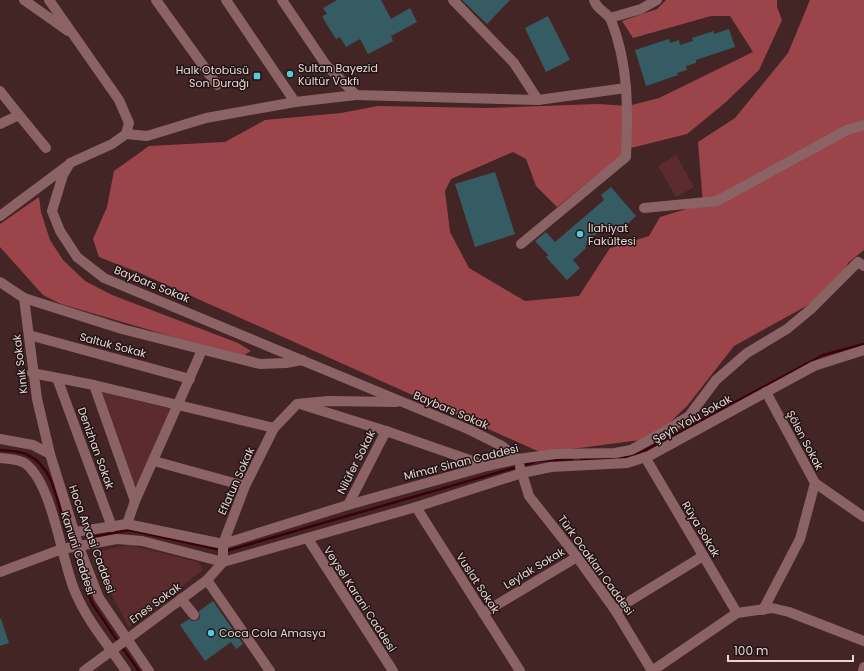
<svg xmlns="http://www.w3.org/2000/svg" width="864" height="671" font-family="Poppins,sans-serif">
<rect width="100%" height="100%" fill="#432526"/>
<!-- green -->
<g fill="#5c2b2d">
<polygon points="676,155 694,187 676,197 658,166"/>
<polygon points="102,392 171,409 140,481 136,484 134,483"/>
<polygon points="129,545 198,562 203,570 129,627 93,561 94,554 100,551"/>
</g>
<!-- forest -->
<g fill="#9b454b">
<polygon points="666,0 777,0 777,7 782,20 759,70 726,102 687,134 631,148 557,207 536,186 526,159 513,152 451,179 445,191 450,232 469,268 525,301 579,296 610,248 649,236 660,217 703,204 698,142 735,118 788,53 810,0 864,0 864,250 848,263 837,289 734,346 687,406 667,425 640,440 542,453 140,273 99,257 93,239 107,207 114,171 149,146 225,142 265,120 341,113 378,106 487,108 598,104 628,106 659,98 753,52 730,16 711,16 633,38 622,21 657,9"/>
<polygon points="39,197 41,212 50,240 63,260 85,281 112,295 238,343 251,351 244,355 177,338 61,304 43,295 0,247 0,224"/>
</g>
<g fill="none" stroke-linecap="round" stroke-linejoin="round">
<!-- stream -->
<g stroke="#3d000b" stroke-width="2.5">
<path d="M0,450C8,451 20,451 28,455C54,467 58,504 65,528"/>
<polyline points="581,459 614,459"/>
<polyline points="619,459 638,454 823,355 864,344"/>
<polyline points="522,466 537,461 572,459"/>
<polyline points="87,538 129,530 221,550"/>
<polyline points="226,551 517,467"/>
<polyline points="75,556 92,603 119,643"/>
<polyline points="122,647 139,671"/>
</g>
</g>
<!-- building -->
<g fill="#365c63">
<polygon points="337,0 381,0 391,19 410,8 417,22 391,36 393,41 368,54 360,39 346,47 340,37 336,39 327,25 322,16 327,14 323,8"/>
<polygon points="462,0 510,0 487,24"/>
<polygon points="548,16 570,60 546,72 525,28"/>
<polygon points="729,29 735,47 696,60 696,63 686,66 687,70 677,73 678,75 646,86 635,50 669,39 670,43 679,40 680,45 693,41 692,38 714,31 714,34"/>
<polygon points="495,172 515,234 475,247 455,184"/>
<polygon points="611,187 636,216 618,233 610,224 586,242 587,244 585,246 586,248 573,260 580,268 567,280 546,257 548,255 535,241 546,232 555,242 604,200 601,195"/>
<polygon points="213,601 243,644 236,649 231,642 205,661 180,625 189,619 192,621 198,620 200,617 199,611"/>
<polygon points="0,619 1,619 9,643 0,646"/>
</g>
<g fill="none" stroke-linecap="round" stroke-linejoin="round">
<!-- minor -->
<g stroke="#8b6364" stroke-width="10">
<polyline points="24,0 68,31"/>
<polyline points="49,0 119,100 129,123 126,134 112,144 70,163 63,175 52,211 60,231 77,257 104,278 470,430 502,446 518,459"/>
<polyline points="156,0 217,85"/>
<polyline points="226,0 295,102"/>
<polyline points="282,0 326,65 356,95 538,100 626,88"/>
<polyline points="453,0 514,63 538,100"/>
<polyline points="610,18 641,9 657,0"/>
<polyline points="0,91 19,115 0,124"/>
<polyline points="19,115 46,148"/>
<polyline points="126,134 147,136 206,118 295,102 356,95"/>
<polyline points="644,208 717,201 847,130 864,125"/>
<polyline points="0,216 67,166"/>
<path d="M521,244L626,157C628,110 629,65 611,20C607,12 597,10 594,0"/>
<polyline points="0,282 24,298 37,399 50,454"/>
<polyline points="24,298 122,329 260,364 286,363 302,360"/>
<polyline points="29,335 190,379"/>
<polyline points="32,373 94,385 274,428 297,404 328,401 397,402"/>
<polyline points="57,378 112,527"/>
<polyline points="94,385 135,501"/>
<polyline points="303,405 386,431 487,466"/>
<polyline points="0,439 33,445 50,454 79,547 99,598 149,671"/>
<polyline points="645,457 737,613"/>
<path d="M0,458C8,459 20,459 26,464C54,487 61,561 76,594C88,622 109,646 126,671"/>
<polyline points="154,461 245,486"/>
<polyline points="520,467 529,496 577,557 615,610 652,671"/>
<polyline points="815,483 864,517"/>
<polyline points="348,505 386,431"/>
<polyline points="416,507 520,671"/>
<polyline points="127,524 135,501 202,350"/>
<polyline points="75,532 127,524 223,544 348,505 487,466 518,459 556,454 615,453 631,450 662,433 689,416 716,380 747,353 787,329 811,309 858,262 864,266"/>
<polyline points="308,539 393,671"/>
<polyline points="0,572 62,549 117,539 142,541 223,562 416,507 522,473 551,467 627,463 649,456 814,366 864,350"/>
<polyline points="207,580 270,671"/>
<polyline points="181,599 194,615"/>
<polyline points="615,610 703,556"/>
<polyline points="763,610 800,539 815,483 766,392"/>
<polyline points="483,613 577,557"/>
<polyline points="84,671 207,580 223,562 223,544 245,486 274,428"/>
<polyline points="652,671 737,613 772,608 789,612 864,641"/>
<polyline points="863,671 864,667"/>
</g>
</g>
<!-- markers -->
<g fill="#54cade" stroke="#201313" stroke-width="1.5">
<circle cx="290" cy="74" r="4"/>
<rect x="253" y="72" width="8" height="8" rx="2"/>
<circle cx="580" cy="234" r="4"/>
<circle cx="211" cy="633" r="4"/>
</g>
<g text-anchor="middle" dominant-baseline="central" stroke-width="3" stroke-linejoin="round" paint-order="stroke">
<!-- poi labels -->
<g font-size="11" fill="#ead5d5" stroke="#201313" text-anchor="start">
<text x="298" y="68">Sultan Bayezid<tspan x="298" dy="13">Kültür Vakfı</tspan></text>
<text x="249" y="70" text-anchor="end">Halk Otobüsü<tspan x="249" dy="13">Son Durağı</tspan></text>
<text x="588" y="228">İlahiyat<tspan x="588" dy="13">Fakültesi</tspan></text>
<text x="219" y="633">Coca Cola Amasya</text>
</g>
<!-- street labels -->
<g font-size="11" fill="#ead5d5" stroke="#201313">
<text transform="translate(152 284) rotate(22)">Baybars Sokak</text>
<text transform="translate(113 345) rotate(15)">Saltuk Sokak</text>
<text transform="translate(20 364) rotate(-97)">Kınık Sokak</text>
<text transform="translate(451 410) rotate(23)">Baybars Sokak</text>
<text transform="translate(692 419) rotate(-29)">Şeyh Yolu Sokak</text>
<text transform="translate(805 440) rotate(62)">Şölen Sokak</text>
<text transform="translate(96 448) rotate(70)">Denizhan Sokak</text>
<text transform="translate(356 462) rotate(-63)">Nilüfer Sokak</text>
<text transform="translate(461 462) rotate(-14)">Mimar Sinan Caddesi</text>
<text transform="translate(236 481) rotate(-66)">Eflatun Sokak</text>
<text transform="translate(701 529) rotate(59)">Rüya Sokak</text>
<text transform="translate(92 539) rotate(70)">Hoca Arvasi Caddesi</text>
<text transform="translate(78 553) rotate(72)">Kanuni Caddesi</text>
<text transform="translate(596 565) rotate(54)">Türk Ocakları Caddesi</text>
<text transform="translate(534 568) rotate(-31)">Leylak Sokak</text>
<text transform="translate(478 583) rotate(57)">Vuslat Sokak</text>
<text transform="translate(360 599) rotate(57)">Veysel Karani Caddesi</text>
<text transform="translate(155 603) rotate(-36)">Enes Sokak</text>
</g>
</g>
<!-- scale -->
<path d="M728 655v6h125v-6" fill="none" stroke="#ead5d5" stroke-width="2"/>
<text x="734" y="655" font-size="12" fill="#ead5d5" stroke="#201313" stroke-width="3" paint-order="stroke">100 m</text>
</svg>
